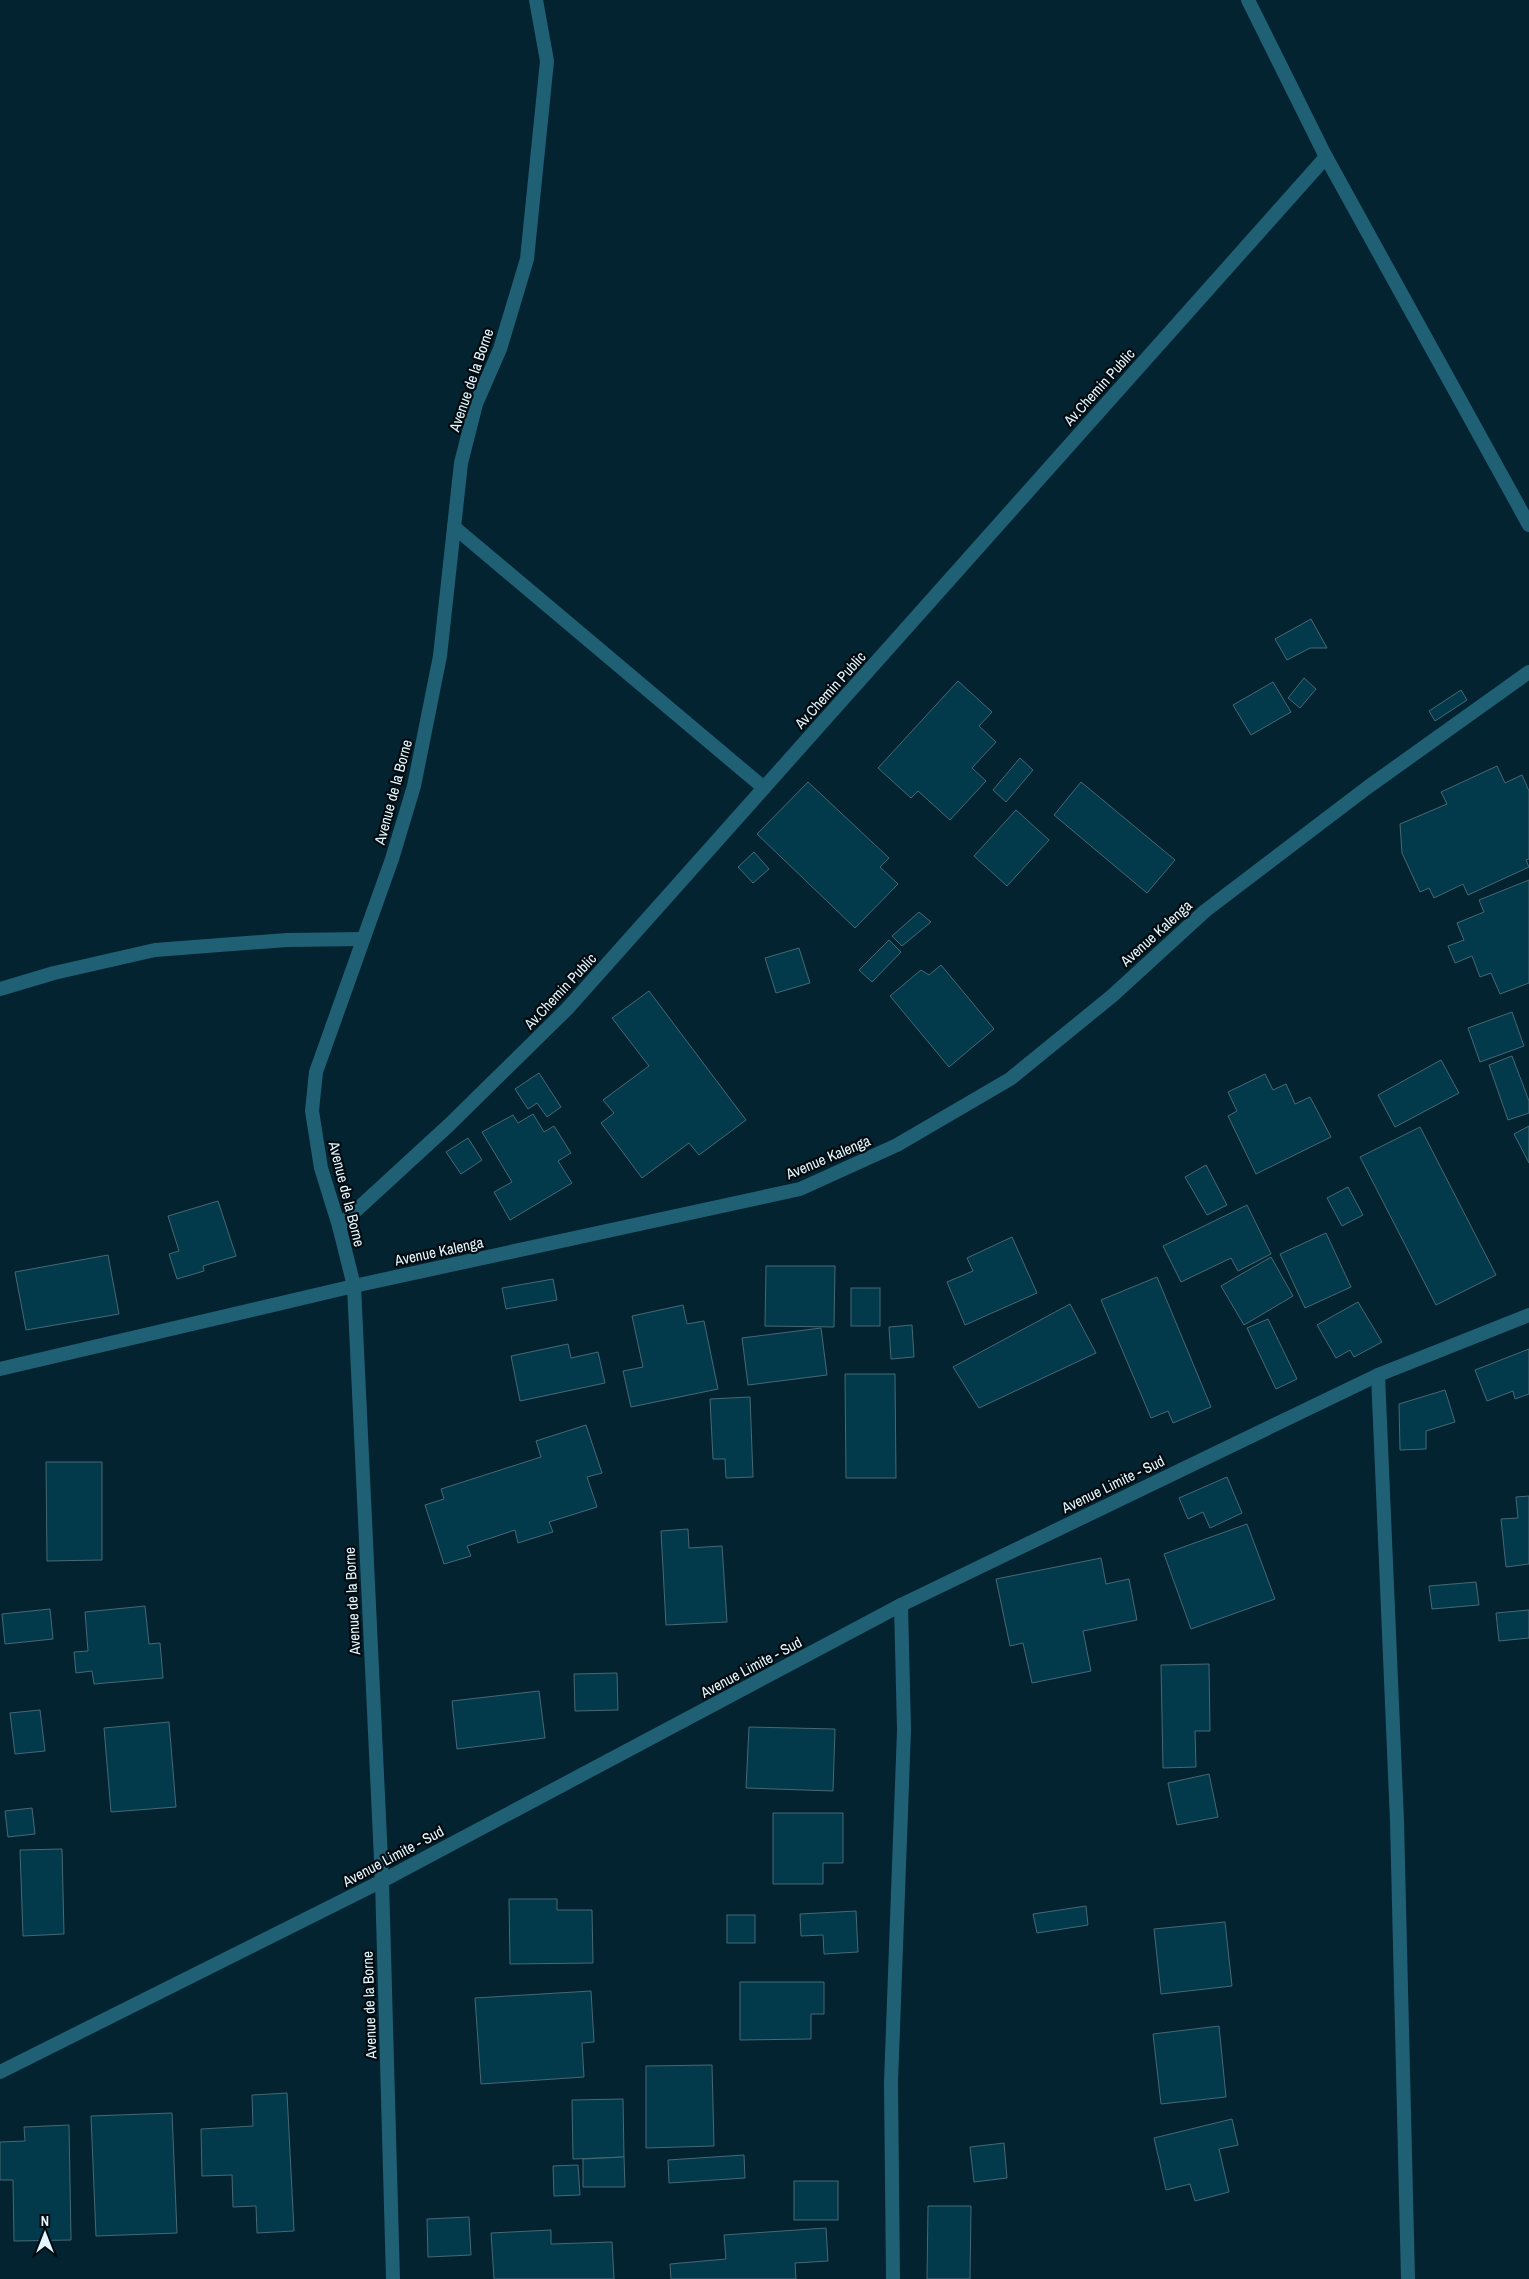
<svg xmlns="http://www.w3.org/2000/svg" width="1529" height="2279" font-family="'Archivo Narrow',sans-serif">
<rect width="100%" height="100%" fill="#02232f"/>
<!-- building -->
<g fill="#033a4b" stroke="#476875">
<polygon points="1311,619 1327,648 1310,648 1287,660 1275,639"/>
<polygon points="1304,678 1316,689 1300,708 1288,698"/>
<polygon points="958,681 992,712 979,726 996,742 972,768 986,781 950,820 918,791 911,798 878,768"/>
<polygon points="1273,682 1291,712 1251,735 1233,705"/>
<polygon points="1461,690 1467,700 1435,721 1429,711"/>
<polygon points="1020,758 1033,770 1006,802 993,790"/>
<polygon points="1497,766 1505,783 1522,775 1529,791 1529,859 1526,860 1529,867 1468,895 1463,884 1434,898 1429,888 1420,892 1402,853 1400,824 1447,804 1441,792"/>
<polygon points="808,782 889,858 880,867 898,884 855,928 757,834"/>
<polygon points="1081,782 1175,860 1147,893 1054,815"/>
<polygon points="1016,810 1049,840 1007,886 974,856"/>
<polygon points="754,852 769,869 753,883 738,867"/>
<polygon points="1529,880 1529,983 1500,994 1491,973 1480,977 1472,956 1455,963 1448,946 1464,940 1457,923 1484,912 1479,900"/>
<polygon points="919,912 931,922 902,946 892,936"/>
<polygon points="889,940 901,952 872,982 859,970"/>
<polygon points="799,948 810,983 776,993 765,958"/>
<polygon points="941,965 994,1029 949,1067 890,996 921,970 929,975"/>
<polygon points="649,991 746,1120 699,1155 689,1143 642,1178 601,1123 614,1113 603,1100 649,1066 612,1018"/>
<polygon points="1512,1012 1524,1046 1480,1062 1468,1028"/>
<polygon points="1512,1056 1529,1101 1529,1113 1508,1120 1489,1065"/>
<polygon points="1441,1060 1459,1093 1395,1127 1378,1095"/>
<polygon points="539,1073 561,1107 547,1117 537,1103 528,1109 515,1089"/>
<polygon points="1265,1074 1273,1090 1286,1084 1295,1104 1310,1097 1331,1137 1256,1174 1228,1116 1237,1111 1228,1092"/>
<polygon points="533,1114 544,1132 554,1126 571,1153 558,1161 572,1183 510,1220 494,1192 512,1182 482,1132 513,1115 518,1123"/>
<polygon points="1529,1126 1529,1163 1514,1134"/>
<polygon points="1420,1127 1496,1275 1436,1305 1360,1157"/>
<polygon points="468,1138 482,1160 461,1174 446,1152"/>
<polygon points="1206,1165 1227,1205 1207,1215 1185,1177"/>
<polygon points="1348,1187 1363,1215 1342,1226 1327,1198"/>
<polygon points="218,1201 236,1256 203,1266 204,1271 177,1279 169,1254 179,1251 168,1216"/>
<polygon points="1247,1205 1271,1254 1238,1271 1231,1258 1181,1282 1163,1246"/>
<polygon points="1326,1233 1351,1287 1305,1308 1280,1254"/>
<polygon points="1012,1237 1037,1293 965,1325 947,1282 973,1271 967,1258"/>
<polygon points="108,1255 119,1314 26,1330 15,1272"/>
<polygon points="1271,1257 1293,1296 1244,1325 1221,1286"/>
<polygon points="766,1266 835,1266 834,1327 765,1326"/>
<polygon points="1157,1277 1211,1407 1173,1423 1168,1411 1151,1418 1101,1300"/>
<polygon points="553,1279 557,1300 506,1309 502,1288"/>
<rect x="851" y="1288" width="29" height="38"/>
<polygon points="1358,1302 1382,1342 1354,1357 1350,1350 1336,1358 1317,1325"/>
<polygon points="1070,1304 1096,1353 979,1408 953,1367"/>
<polygon points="683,1305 687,1324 704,1321 718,1389 631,1407 623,1371 643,1367 632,1316"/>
<polygon points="1268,1319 1297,1379 1276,1389 1247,1328"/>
<polygon points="912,1325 914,1357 891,1359 889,1327"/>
<polygon points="821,1328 827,1375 748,1385 742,1338"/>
<polygon points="568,1344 571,1358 598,1352 605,1383 520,1401 511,1356"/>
<polygon points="1529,1349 1529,1394 1515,1399 1513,1391 1487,1401 1475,1370"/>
<polygon points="845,1374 895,1374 896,1478 846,1478"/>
<polygon points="1445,1390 1455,1422 1426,1431 1426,1449 1400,1450 1399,1404"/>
<polygon points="750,1397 753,1477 726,1478 725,1459 713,1459 710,1399"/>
<polygon points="586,1425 602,1473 587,1477 597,1507 549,1522 553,1532 518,1543 515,1530 467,1546 471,1556 444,1564 425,1505 444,1499 441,1489 541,1457 536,1441"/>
<polygon points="46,1462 102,1462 102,1560 47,1561"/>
<polygon points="1227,1477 1242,1513 1210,1528 1203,1512 1188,1519 1179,1498"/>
<polygon points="1529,1496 1529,1564 1506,1567 1501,1519 1518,1518 1516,1497"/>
<polygon points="1247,1524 1275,1599 1191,1629 1164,1554"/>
<polygon points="688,1529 689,1548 722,1546 727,1622 666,1625 661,1531"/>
<polygon points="1101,1558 1106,1584 1129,1579 1137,1620 1083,1631 1091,1671 1032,1683 1023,1643 1010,1646 996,1579"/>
<polygon points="1476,1582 1479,1605 1432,1609 1429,1586"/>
<polygon points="145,1606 149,1644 160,1643 163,1678 94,1684 92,1671 76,1673 74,1652 88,1651 85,1612"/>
<polygon points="50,1609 53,1639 5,1644 2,1614"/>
<polygon points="1529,1610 1529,1638 1499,1641 1496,1613"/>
<polygon points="1209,1664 1210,1731 1195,1731 1196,1767 1163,1768 1161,1665"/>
<polygon points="617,1673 618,1710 575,1711 574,1674"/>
<polygon points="539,1691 545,1738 457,1749 452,1701"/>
<polygon points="40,1710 45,1751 15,1754 10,1713"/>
<polygon points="169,1722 176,1807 111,1812 104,1728"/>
<polygon points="749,1727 835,1729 833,1791 746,1788"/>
<polygon points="1209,1774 1218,1817 1177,1825 1168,1783"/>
<polygon points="32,1808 35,1834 8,1837 5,1811"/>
<polygon points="773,1813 843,1813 843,1863 823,1863 823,1884 773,1884"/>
<polygon points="62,1849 64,1934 23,1936 20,1850"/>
<polygon points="509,1899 557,1899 557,1910 592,1910 593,1963 510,1964"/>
<polygon points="1086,1906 1088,1925 1037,1933 1033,1914"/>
<polygon points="856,1911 858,1952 824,1954 823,1935 801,1936 800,1914"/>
<rect x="727" y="1915" width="28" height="28"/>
<polygon points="1225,1922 1232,1986 1161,1994 1154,1929"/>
<polygon points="740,1982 824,1982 824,2014 811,2014 811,2039 740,2040"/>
<polygon points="591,1991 594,2042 582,2043 584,2077 481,2084 475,1998"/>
<polygon points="1219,2026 1226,2097 1161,2104 1153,2034"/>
<polygon points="712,2065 714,2146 646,2148 646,2066"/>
<polygon points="287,2093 294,2231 257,2233 256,2206 233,2207 232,2175 202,2176 201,2129 253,2126 252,2095"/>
<polygon points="623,2099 624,2157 573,2159 572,2100"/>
<polygon points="172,2113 177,2233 96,2236 91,2116"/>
<polygon points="1232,2119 1238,2145 1219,2149 1229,2192 1195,2201 1190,2184 1166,2190 1154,2138"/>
<polygon points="69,2125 71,2240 14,2241 13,2180 0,2180 0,2142 25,2141 24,2127"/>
<polygon points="1004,2143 1007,2178 974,2182 970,2147"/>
<polygon points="744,2155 745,2178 669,2183 668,2160"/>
<polygon points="624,2157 625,2187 583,2187 583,2159"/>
<polygon points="578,2165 580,2195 554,2196 553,2166"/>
<rect x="794" y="2181" width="44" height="39"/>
<polygon points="928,2206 971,2206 970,2279 927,2279"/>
<polygon points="469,2217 471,2255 428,2257 427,2219"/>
<polygon points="826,2228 828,2261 795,2263 796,2279 671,2279 670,2264 726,2259 724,2235"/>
<polygon points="551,2230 551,2244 612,2242 614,2279 494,2279 491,2233"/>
</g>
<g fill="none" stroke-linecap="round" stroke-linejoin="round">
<!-- minor -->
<g stroke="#206075" stroke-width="14">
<polyline points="1248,0 1326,157 1529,525"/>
<polyline points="454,527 764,788"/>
<polyline points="0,989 54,973 155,950 287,940 363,939"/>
<polyline points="339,1226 449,1125 567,1009 1326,157"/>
<polyline points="0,1369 354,1286 800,1189 897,1145 1010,1079 1112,996 1205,911 1368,787 1529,672"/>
<polyline points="1378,1375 1397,1821 1408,2279"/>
<polyline points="0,2072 382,1881 901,1605 1378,1375 1529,1315"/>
<polyline points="393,2279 382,1881 354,1286 339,1226 321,1168 312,1111 316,1072 392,859 414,786 440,656 461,463 476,404 500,349 527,259 547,61 536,0"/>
<polyline points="893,2279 891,2082 904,1730 901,1605"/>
</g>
</g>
<g text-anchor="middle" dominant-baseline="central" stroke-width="4.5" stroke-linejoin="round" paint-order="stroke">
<!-- street labels -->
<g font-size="15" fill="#e4f6fe" stroke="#020b10">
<text transform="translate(471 380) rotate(-71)">Avenue de la Borne</text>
<text transform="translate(1099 387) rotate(-48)">Av.Chemin Public</text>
<text transform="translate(830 690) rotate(-48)">Av.Chemin Public</text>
<text transform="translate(393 792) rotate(-75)">Avenue de la Borne</text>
<text transform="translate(1156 933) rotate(-42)">Avenue Kalenga</text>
<text transform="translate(560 991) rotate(-47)">Av.Chemin Public</text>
<text transform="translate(828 1157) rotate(-23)">Avenue Kalenga</text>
<text transform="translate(347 1194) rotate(76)">Avenue de la Borne</text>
<text transform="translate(439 1251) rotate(-12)">Avenue Kalenga</text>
<text transform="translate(1113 1484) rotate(-26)">Avenue Limite - Sud</text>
<text transform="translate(352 1601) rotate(-93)">Avenue de la Borne</text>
<text transform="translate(751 1667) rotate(-28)">Avenue Limite - Sud</text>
<text transform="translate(393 1856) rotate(-28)">Avenue Limite - Sud</text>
<text transform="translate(369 2005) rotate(-92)">Avenue de la Borne</text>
</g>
</g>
<!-- north arrow -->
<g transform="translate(45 2234)" stroke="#020b10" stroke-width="4" paint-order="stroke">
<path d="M0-4L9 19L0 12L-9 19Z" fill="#e4f6fe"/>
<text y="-8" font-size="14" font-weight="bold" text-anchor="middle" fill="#e4f6fe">N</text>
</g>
</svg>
